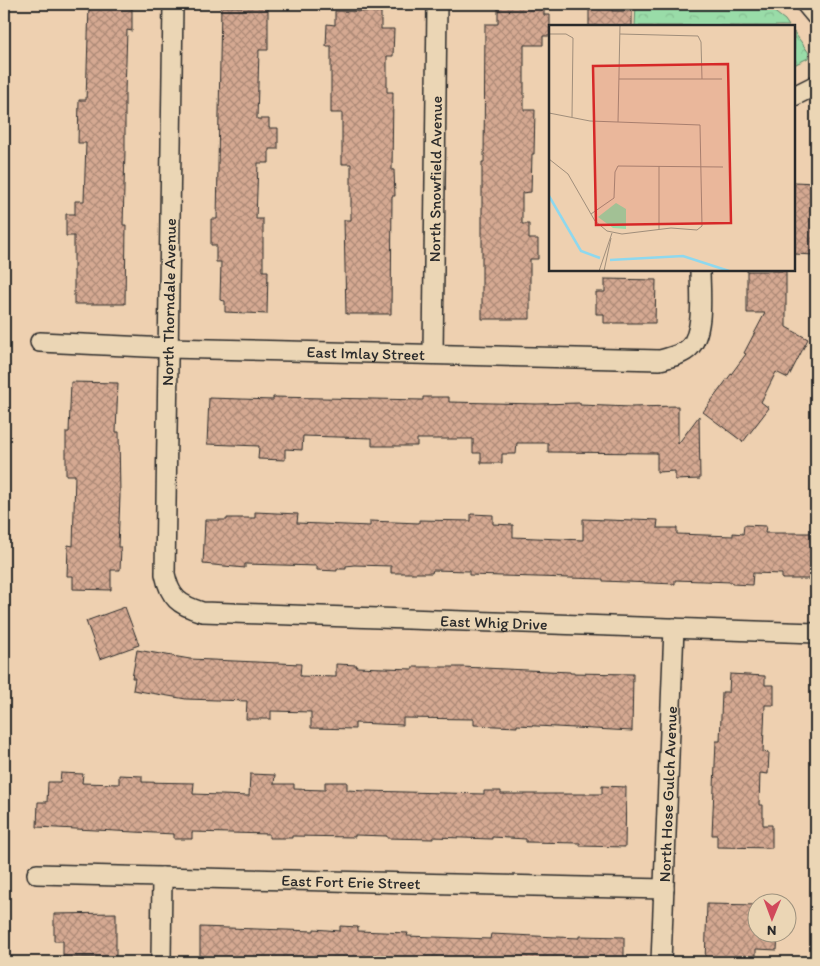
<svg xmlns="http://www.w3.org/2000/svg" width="820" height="966" font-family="Itim,sans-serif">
<defs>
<pattern id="park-crowns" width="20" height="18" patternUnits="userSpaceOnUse" patternTransform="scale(1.25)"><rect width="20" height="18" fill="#99dca8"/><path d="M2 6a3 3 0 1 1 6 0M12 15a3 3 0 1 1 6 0" fill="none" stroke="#84bd91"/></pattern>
<pattern id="building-cross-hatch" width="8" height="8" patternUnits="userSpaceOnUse" patternTransform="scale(1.25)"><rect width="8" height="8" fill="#d5a992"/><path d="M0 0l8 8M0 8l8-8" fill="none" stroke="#ad8a77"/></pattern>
</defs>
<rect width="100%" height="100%" fill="#eed0b0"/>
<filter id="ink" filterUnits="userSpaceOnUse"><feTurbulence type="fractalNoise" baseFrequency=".02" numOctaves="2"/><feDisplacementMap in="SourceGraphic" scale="10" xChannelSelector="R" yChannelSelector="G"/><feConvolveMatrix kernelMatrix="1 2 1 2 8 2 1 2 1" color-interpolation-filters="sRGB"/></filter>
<g filter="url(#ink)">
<!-- park -->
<g fill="url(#park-crowns)" stroke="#62846a">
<polygon points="636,4 764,4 785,20 789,26 635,26"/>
<polygon points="794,32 809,53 808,58 794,65"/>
</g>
<!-- building -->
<g fill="url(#building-cross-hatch)" stroke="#2b2b2b">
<polygon points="98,4 132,5 132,31 127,30 125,92 125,151 123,225 126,225 125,304 74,304 74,236 66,236 66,214 75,214 75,201 84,201 86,143 78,143 79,100 86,100 89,5 98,5"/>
<polygon points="498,4 544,4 544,15 550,15 550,36 543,36 543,45 524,45 524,110 535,110 534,154 532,154 531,192 522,193 522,224 529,224 529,239 538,239 538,259 530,259 530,319 482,319 482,162 484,162 485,24 498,24"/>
<polygon points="589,4 612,4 612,11 632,11 632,26 589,26"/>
<polygon points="221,7 268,7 268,50 259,50 257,119 269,119 269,128 278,128 278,149 269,149 269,163 258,163 256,219 263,219 263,271 268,271 267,314 225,312 225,301 220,300 221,262 216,262 216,245 211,245 211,219 217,219"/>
<polygon points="335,11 381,12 381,29 394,29 393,56 387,56 387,92 393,92 392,170 394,170 395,196 392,196 391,314 346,314 344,220 351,220 351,164 342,164 342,113 331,113 331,46 326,46 327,24 335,25"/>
<polygon points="794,182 816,183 815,255 794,254"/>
<polygon points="747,271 786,271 786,327 808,339 788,378 776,372 761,402 769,408 743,442 703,412 746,354 744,353 765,313 747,313"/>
<polygon points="605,279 656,280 655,323 604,323 604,314 596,314 596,292 605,292"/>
<polygon points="71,382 118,383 116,432 119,432 120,496 118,547 121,547 120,570 111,570 111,590 73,589 73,576 67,576 68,545 73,546 75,475 66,475 66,432 69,432"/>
<polygon points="273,397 423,400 423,397 449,397 449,402 537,404 580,403 580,405 631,407 678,406 678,444 699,416 700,479 675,480 675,471 657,472 657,453 548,452 548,443 517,443 516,454 502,454 502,463 481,463 481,453 473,453 473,439 417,439 417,446 372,446 372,438 303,436 302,450 285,449 285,460 258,459 259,446 207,444 209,398 273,400"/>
<polygon points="255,512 298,514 297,523 370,526 370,521 419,523 419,520 471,521 471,514 493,515 493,524 513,525 513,537 583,540 583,519 633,521 633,519 658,520 657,528 677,528 677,534 733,536 733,533 743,534 744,525 766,526 765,533 816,533 816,579 782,579 782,574 753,573 752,585 732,584 732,582 675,580 675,584 603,581 603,579 469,575 469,571 433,570 432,573 391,573 391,566 354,565 346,566 346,569 337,569 337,571 317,570 317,566 245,564 245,568 203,564 205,520 227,520 227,518 255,518"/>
<polygon points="125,607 139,645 100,659 86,621"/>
<polygon points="137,650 190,659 301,664 300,676 336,677 336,664 357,665 356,667 413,669 413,667 462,667 570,672 570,673 633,674 632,731 517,725 517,727 474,725 474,719 403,718 403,725 355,723 355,729 311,728 311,712 271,711 271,719 246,719 247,701 186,699 133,690 135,678 132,678"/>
<polygon points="730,674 765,676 765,685 774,685 774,705 765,705 763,752 769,753 768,774 760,773 759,805 763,805 763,825 772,825 772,848 717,847 717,835 712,835 716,741 720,741 722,692 729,692"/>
<polygon points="61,773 83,774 82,783 119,784 119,775 142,776 142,782 194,783 193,794 249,796 250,774 275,775 274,784 294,784 294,789 325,790 325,782 347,782 347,790 366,791 484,794 484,791 501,791 501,794 602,794 602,786 626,787 625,847 580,846 580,843 526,842 526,839 492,837 492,839 433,837 433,839 387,838 387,836 355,835 355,837 292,836 292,838 269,838 269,834 192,832 192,839 174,839 174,834 37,827 38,802 47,802 48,782 60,782"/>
<polygon points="707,904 758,905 758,934 778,934 777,950 756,949 756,962 705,962"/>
<polygon points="116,913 116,957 63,958 63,941 54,941 54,914"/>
<polygon points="340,926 358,927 358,931 408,933 407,936 490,939 491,934 579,938 579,936 624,937 624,962 200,962 200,927 314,931 314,929 340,931"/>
</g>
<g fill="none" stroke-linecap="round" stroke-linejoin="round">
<defs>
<g id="street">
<path id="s1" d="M173,4L165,574C170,598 179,605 202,612L816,633"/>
<polyline points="806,4 816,16"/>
<polyline points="794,96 816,85"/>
<path id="s2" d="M40,342L168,348L660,360C670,357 682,355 689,348C705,333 700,290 700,270"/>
<path id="s3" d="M433,354L437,4"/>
<path id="s4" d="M37,874L664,889"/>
<polyline points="161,962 162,877"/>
<path id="s5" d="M661,962L674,628"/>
</g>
</defs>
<!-- street casing -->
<use href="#street" stroke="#2b2b2b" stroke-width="22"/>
<!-- street -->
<use href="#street" stroke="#ebd6b5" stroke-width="19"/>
</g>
</g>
<g text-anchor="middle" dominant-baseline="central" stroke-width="4.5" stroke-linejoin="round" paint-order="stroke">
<!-- street labels -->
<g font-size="16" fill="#2b2b2b" stroke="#ebd6b5">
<text stroke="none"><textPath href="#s3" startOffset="175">North Snowfield Avenue</textPath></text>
<text transform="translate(169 302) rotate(-89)">North Thorndale Avenue</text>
<text stroke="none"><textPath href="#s2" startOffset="326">East Imlay Street</textPath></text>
<text stroke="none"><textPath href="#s1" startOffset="919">East Whig Drive</textPath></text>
<text stroke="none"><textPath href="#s5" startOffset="168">North Hose Gulch Avenue</textPath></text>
<text stroke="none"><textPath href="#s4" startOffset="314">East Fort Erie Street</textPath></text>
</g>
</g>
<!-- overview -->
<g transform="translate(549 25)">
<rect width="246" height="246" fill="#eed0b0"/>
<path d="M67,178L77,184V204L64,203L49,192Z" fill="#99dca8"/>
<path fill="none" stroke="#8ed8ee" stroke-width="2.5" d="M0,171L32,226L51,233M61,235L134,231L180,246"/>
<path fill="none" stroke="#a08e7b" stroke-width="1" d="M0,9H17L24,13L23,92M71,9L149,11L152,17L153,54M70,54H173M0,88L41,96L151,100L153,201L148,205L122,203L73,209L58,206L46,196L19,149L0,134M69,97L71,0M110,141V204M42,189L65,173L66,147L69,141L174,142M50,246L63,208M55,246L62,213"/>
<path fill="#d62828" fill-opacity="0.15" stroke="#d62828" stroke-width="2.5" d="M179,39L182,198L47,200L44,41Z"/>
<rect width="246" height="246" fill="none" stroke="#2b2b2b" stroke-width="2.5"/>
</g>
<!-- margin -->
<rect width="820" height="966" fill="none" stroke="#ebd6b5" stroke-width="20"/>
<rect x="10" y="10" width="800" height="946" fill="none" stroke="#2b2b2b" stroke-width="2" filter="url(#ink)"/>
<!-- north arrow -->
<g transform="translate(772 918) rotate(181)"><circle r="24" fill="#ebd6b5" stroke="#9e927e"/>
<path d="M0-4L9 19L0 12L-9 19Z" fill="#d1495b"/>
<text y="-8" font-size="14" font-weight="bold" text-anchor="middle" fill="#2b2b2b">N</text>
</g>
</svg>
